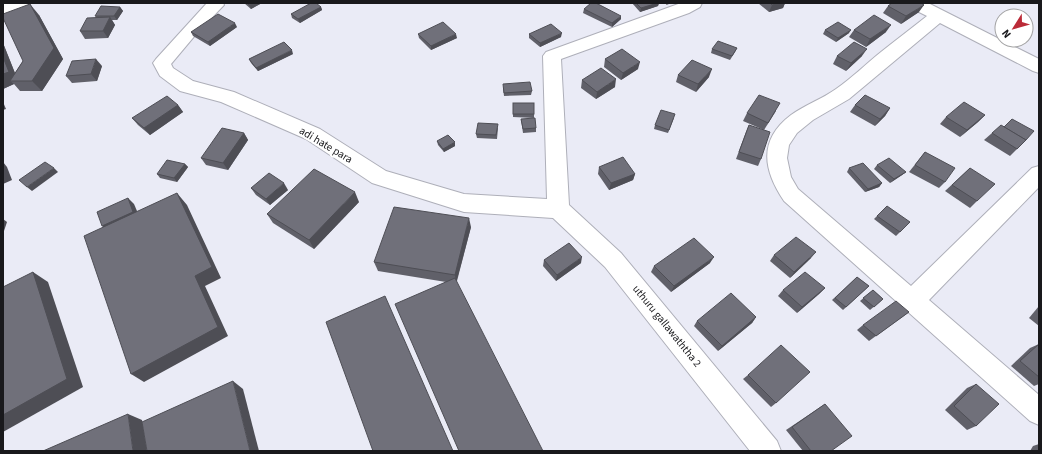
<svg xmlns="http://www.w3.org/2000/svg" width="1042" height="454" font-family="'Source Sans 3',sans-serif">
<rect width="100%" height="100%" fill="#eaebf6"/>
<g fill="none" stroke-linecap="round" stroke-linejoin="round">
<defs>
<g id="minor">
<polygon points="6,3 30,3 28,7 3,15 3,4"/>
<polygon points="207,3 223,3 224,5 197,33 171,64 173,68 193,81 234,92 320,129 386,171 464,194 547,199 543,56 546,52 681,3 702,3 700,7 689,13 561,59 569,205 621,253 777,441 781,451 750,451 605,267 553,218 464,212 372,183 306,139 221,102 180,91 160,76 153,63 156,59"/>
<path d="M907,3H928L1039,59V73L1033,71L940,23L849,99L813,120L797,133L789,145L787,158L791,177L798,189L911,286L1032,168L1039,166V187L929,300L1039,395V425L1030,421L784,201C763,170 758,140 791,115C805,105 822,99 836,89C852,78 866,64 881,52C896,40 912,28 927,16L909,7Z"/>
</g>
</defs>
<!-- minor casing -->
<use href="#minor" stroke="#aeafb9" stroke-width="2"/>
<!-- minor -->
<use href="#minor" fill="#fff" fill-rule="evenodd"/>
</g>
<!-- wall -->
<g fill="#606069">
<polygon points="244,3 262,3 251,9"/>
<polygon points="632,3 659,3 658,6 640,12"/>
<polygon points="758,3 785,3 783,8 769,12"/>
<polygon points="888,6 919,12 901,24 883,13"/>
<polygon points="120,7 123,11 117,20 112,20 115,25 108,38 85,39 80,31 96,17 95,16"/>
<polygon points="321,7 322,10 300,23 292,18 291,14"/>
<polygon points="584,9 621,19 612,27 583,13"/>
<polygon points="39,15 63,59 42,91 20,91 14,84 3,89 3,43 15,73 23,61"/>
<polygon points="237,27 210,46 193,36 191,32"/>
<polygon points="825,30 849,33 836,42 823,34"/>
<polygon points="854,30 886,32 866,47 849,37"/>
<polygon points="418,34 457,38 431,50 419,38"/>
<polygon points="529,34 561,37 540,47 529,38"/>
<polygon points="737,48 735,52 730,60 711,53 712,49"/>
<polygon points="293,54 258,71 251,63 249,59"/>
<polygon points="837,56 862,56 846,71 833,64"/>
<polygon points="605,59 638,69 621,80 604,67"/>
<polygon points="102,66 97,81 72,83 66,76"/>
<polygon points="678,75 709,77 696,92 676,82"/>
<polygon points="582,80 615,87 596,99 581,88"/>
<polygon points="503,88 532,91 531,95 504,96"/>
<polygon points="513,103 534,103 534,118 513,117"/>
<polygon points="178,105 183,112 150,135 138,125 132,118"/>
<polygon points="855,105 890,108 885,116 875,126 850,112"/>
<polygon points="776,111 764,130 743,121 747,113"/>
<polygon points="985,115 978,122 960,137 940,124 946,117"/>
<polygon points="674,118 668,133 654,129 655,125"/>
<polygon points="521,119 536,128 536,132 523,133"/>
<polygon points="749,125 761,159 758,166 736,159 746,132"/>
<polygon points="1004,127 1026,140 1010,156 984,140 992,133"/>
<polygon points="498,128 497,139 477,138 476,134"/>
<polygon points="244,133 248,140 228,170 206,165 201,158"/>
<polygon points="437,141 455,146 444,152 438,145"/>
<polygon points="925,152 945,182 939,188 909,172"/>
<polygon points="185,164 188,167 177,182 160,178 157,174"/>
<polygon points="877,165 906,172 902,175 890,183 874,169"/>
<polygon points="599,167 635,174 633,180 609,190 598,174"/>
<polygon points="849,168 882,183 879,187 865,192 847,172"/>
<polygon points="970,168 977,201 970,208 945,191"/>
<polygon points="251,188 288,190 270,205 256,195"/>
<polygon points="359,202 314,249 273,223 267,214"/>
<polygon points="877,216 910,222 896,236 874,219"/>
<polygon points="471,227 457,281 446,282 378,271 374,262"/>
<polygon points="774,255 811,258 790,278 770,261"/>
<polygon points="544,260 581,263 556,281 543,266"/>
<polygon points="710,263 671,292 651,272 654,266"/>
<polygon points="857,277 869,286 843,310 832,300"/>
<polygon points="825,288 819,294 797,313 778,296 783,290"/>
<polygon points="873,290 883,299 870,310 860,301"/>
<polygon points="1039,306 1039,326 1029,318"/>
<polygon points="909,312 869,341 857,330 863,325"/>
<polygon points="756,317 752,323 718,351 694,326 697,321"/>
<polygon points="1039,344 1039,384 1034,386 1011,366 1030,348"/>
<polygon points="748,375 776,403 771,407 743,379"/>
<polygon points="976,384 976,426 967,430 945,410 967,388"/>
<polygon points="825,404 831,451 803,451 786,430"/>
<polygon points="1039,444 1039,451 1030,451 1033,446"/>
</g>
<!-- shaded-wall -->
<g fill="#4e4e55">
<polygon points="253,3 262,3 251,9 249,5"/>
<polygon points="658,3 659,3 658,6 640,12 641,8"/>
<polygon points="667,3 672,3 666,5"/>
<polygon points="777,3 785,3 783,8 769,12 772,5"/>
<polygon points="30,4 39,15 63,59 42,91 32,81"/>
<polygon points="924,5 919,12 901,24 906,16"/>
<polygon points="120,7 123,11 117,20 114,16"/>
<polygon points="321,7 322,10 300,23 298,19"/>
<polygon points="621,16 621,19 612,27 612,23"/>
<polygon points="110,17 115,25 108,38 103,31"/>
<polygon points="235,23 237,27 210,46 208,42"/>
<polygon points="891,25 886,32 866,47 870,39"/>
<polygon points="851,30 849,33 836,42 838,38"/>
<polygon points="562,33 561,37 540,47 540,43"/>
<polygon points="456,34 457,38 431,50 431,46"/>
<polygon points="3,43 18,81 10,81 14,84 3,89"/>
<polygon points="867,49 862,56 846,71 851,63"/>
<polygon points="292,50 293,54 258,71 256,68"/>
<polygon points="96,59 102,66 97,81 91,74"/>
<polygon points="640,62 638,69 621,80 623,73"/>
<polygon points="712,69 709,77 696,92 698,84"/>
<polygon points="616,79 615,87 596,99 597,92"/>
<polygon points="3,102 6,109 3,110"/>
<polygon points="178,105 183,112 150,135 144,128"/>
<polygon points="890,108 885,116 875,126 880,119"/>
<polygon points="985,115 978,122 960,137 967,130"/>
<polygon points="244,133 248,140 228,170 223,163"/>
<polygon points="455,142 455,146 444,152 443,149"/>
<polygon points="3,162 7,167 12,180 3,184"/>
<polygon points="185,164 188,167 177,182 174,178"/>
<polygon points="54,168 58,172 32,191 27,187"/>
<polygon points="906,172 902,175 890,183 894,179"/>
<polygon points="635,174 633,180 609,190 611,183"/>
<polygon points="284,183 288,190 270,205 266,199"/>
<polygon points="882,183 879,187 865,192 868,189"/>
<polygon points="355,192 359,202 314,249 309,240"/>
<polygon points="177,193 187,205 221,278 205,286 228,336 144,382 131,374 195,276"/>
<polygon points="128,198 134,204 140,218 109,232 102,226"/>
<polygon points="469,218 471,227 456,283 455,275"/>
<polygon points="3,219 7,222 3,234"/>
<polygon points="816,252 811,258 790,278 794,272"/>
<polygon points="582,257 581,263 556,281 557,275"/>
<polygon points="714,257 710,263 671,292 674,286"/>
<polygon points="33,272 48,282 83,387 3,432 3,415"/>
<polygon points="825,288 819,294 797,313 802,307"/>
<polygon points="756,317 752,323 718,351 722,346"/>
<polygon points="233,381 243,389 259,451 250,451"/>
<polygon points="128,414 142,420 147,451 133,451"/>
</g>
<!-- building -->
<g fill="#70707a" stroke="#4e4e55">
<polygon points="247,3 253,3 249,5"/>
<polygon points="311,3 316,3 321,7 298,19 291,14"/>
<polygon points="591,3 596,3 621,16 612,23 584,9"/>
<polygon points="636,3 658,3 641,8"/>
<polygon points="770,3 777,3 772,5"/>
<polygon points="892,3 921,3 924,5 906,16 888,6"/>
<polygon points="30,4 54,48 32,81 10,81 23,61 3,18 3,14"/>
<polygon points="101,6 120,7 114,16 95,16"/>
<polygon points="218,14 235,23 208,42 191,32"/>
<polygon points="874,15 891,25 870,39 854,30"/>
<polygon points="110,17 103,31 80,31 87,18"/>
<polygon points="443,22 456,34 431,46 418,34"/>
<polygon points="838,22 851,30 838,38 825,30"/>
<polygon points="551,24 562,33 540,43 529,34"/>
<polygon points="718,41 737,48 732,56 712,49"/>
<polygon points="284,42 292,50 256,68 249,59"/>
<polygon points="854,42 867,49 851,63 837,56"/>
<polygon points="622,49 640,62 623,73 605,59"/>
<polygon points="3,57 9,72 3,74"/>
<polygon points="96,59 91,74 66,76 72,61"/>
<polygon points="692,60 712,69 698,84 678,75"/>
<polygon points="601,68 616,79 597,92 582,80"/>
<polygon points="530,82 532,91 504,93 503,84"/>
<polygon points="759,95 780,103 768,123 747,113"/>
<polygon points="865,95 890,108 880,119 855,105"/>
<polygon points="167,96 178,105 144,128 132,118"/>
<polygon points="964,102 985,115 967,130 946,117"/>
<rect x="513" y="103" width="21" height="11"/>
<polygon points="661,110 675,114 669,130 655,125"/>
<polygon points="535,118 536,128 523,129 521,119"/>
<polygon points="1012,119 1034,131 1026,140 1004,127"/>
<polygon points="478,123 498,124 496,135 476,134"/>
<polygon points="749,125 770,132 761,159 739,152"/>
<polygon points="1001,125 1026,140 1017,149 992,133"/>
<polygon points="222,128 244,133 223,163 201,158"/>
<polygon points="448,135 455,142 443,149 437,141"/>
<polygon points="925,152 955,168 945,182 915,165"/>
<polygon points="623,157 635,174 611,183 599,167"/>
<polygon points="889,158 906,172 894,179 877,165"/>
<polygon points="167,160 185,164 174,178 157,174"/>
<polygon points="45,162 54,168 27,187 19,180"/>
<polygon points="863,163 882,183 868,189 849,168"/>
<polygon points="970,168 995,184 977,201 952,185"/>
<polygon points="314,169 355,192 309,240 267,214"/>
<polygon points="269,173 284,183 266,199 251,188"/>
<polygon points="177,193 212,267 195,276 218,327 131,374 84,236"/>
<polygon points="128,198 133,212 102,226 97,212"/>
<polygon points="887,206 910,222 900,232 877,216"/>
<polygon points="394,207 469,218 455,275 374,262"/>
<polygon points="796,237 816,252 794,272 774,255"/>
<polygon points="694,238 714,257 674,286 654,266"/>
<polygon points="569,243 582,257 557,275 544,260"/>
<polygon points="33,272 67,379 3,415 3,287"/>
<polygon points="805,272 825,288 802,307 783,290"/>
<polygon points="857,277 869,286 846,307 835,298"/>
<polygon points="455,278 543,451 459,451 395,304"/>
<polygon points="873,290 883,299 874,307 863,298"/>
<polygon points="731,293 756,317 722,346 697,321"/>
<polygon points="385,296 453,451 373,451 326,322"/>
<polygon points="896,301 909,312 876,336 863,325"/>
<polygon points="1039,344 1039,377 1020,361"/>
<polygon points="781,345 810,372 776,403 748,375"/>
<polygon points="233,381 250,451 147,451 142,422"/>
<polygon points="976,384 999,404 976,426 954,406"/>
<polygon points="825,404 852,436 831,451 811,451 792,427"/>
<polygon points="128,414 133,451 43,451"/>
</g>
<g text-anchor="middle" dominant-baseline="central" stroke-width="4" stroke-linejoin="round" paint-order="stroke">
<!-- street labels -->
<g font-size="11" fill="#19191c" stroke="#fff">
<text transform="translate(326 145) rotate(31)">adi hate para</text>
<text transform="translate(667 326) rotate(51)">uthuru gallawaththa 2</text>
</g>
</g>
<!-- border -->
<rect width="1042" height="454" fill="none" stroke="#19191c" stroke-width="8"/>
<!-- north arrow -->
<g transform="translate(1014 28) rotate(233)"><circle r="19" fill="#ffffff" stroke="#a3a3a4"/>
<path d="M0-3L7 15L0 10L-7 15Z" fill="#bb2b38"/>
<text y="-6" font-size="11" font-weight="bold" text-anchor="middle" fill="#19191c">N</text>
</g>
</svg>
